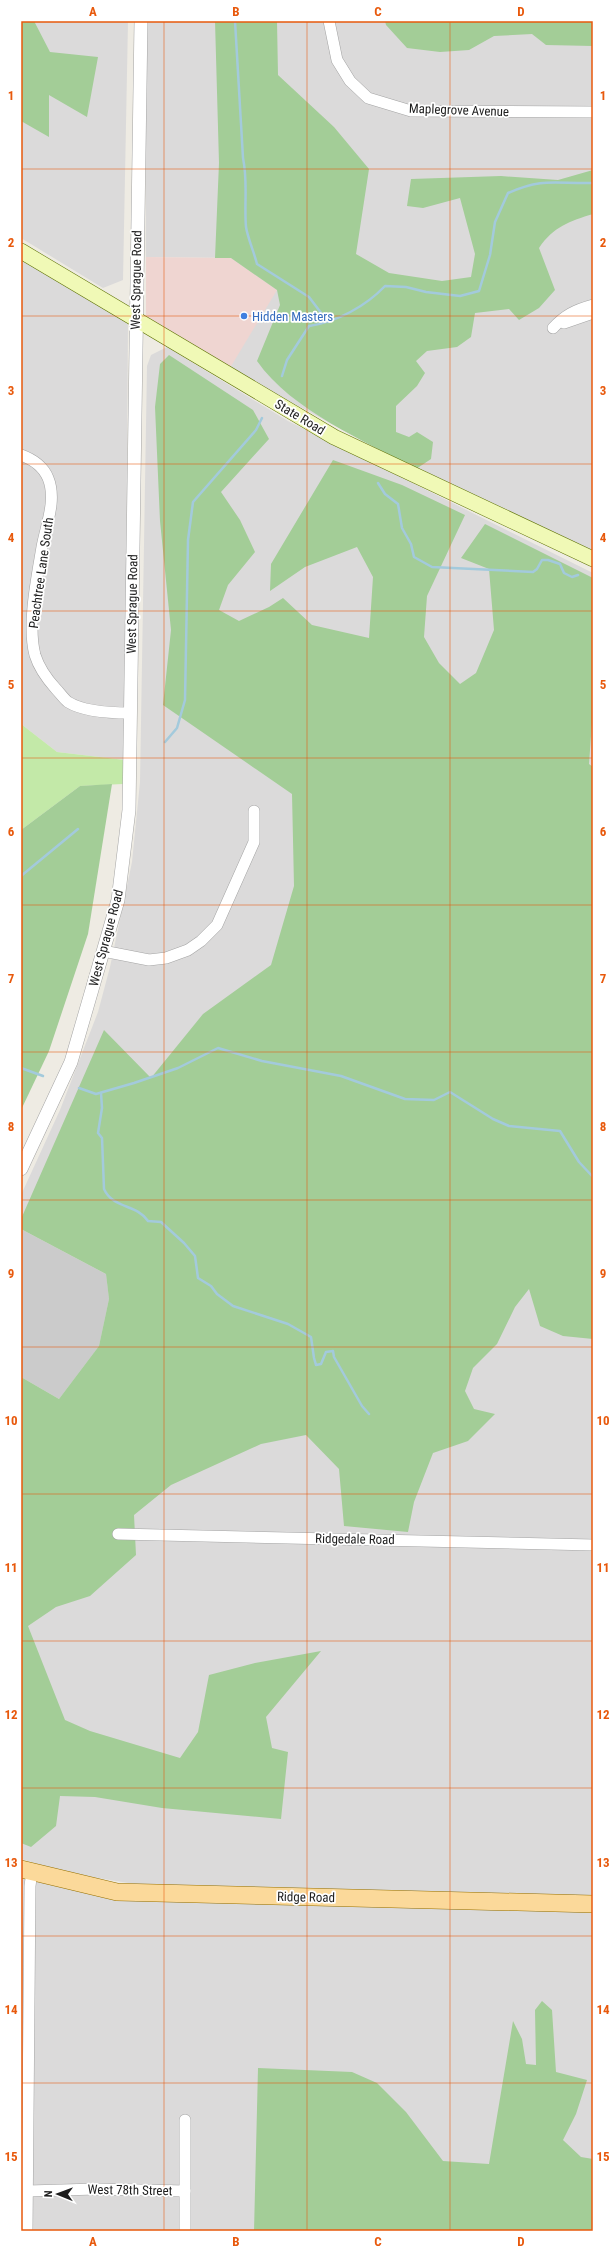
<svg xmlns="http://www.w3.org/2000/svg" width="614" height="2252" font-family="'Roboto Condensed',sans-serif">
<rect width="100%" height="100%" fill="#eeebe3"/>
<!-- residential -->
<g fill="#dbdada">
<polygon points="21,21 128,21 123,280 103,288 21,238"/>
<polygon points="145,21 593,21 593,555 453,489 248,379 230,368 231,258 146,257"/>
<polygon points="23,261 128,321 125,760 57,752 21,724 21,265"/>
<polygon points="167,347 288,421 593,573 593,1896 134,1884 68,1873 21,1859 21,1377 59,1399 106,1274 21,1229 21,1195 60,1110 98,1012 110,967 132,862 140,782 147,366 151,355"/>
<polygon points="21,1875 88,1891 593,1909 593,2231 21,2231"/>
</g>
<!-- commercial -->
<polygon fill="#efd5d1" points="146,257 231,258 277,290 230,368 151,322 146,315"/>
<!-- religious -->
<polygon fill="#cbcbcb" points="21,1229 106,1274 109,1299 99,1346 59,1399 21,1377"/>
<!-- grass -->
<polygon fill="#c3e9a8" points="21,724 57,752 125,760 123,784 80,786 21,830"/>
<!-- forest -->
<g fill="#a3cd97">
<polygon points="21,21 34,21 50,52 98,57 87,117 49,95 49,137 21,121"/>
<path d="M215,21H277L278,75L334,127L369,169L356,254L389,273L442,281L471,277L475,254L460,198L423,208L407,206L411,179L501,176L558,180L593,170V214C570,221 553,227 539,248L555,290L539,308L519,320L509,309L475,313L471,337L457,347L427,351L416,361L425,373L417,386L396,406V432L409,437L417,432L433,442L431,459L416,469C364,440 292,411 257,361L280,305L277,290L231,258H215L219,163Z"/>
<polygon points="385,21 593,21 593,46 546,45 532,34 494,36 469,50 440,52 407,48 386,25"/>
<polygon points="169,355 253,410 269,439 221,492 240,520 255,552 228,585 219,610 239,621 269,607 283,598 312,625 369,638 373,577 357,547 305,567 270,591 271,564 333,460 402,485 465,515 427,596 424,637 439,663 460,684 476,673 494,630 489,569 461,558 485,524 593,578 593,708 589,764 593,767 593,1339 563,1336 540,1326 529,1289 515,1307 497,1344 473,1368 465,1391 474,1409 495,1414 468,1441 433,1453 414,1502 408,1532 344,1526 339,1469 306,1435 261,1444 171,1485 134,1515 136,1555 90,1596 56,1607 28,1626 65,1720 90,1731 180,1758 198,1732 209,1675 255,1663 321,1651 266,1717 272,1748 288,1752 281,1819 162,1808 95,1797 60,1796 56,1826 31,1847 21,1843 21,1377 59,1399 99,1346 109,1299 106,1274 21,1229 21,1219 104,1030 151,1078 203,1014 271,965 294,886 292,794 163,705 171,630 160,521 155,407 160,364"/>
<polygon points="112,784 88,934 49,1051 21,1110 21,830 80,786"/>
<polygon points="542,2001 552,2010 556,2072 587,2080 576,2114 563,2140 581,2157 593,2159 593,2231 254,2231 258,2068 352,2072 377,2083 406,2112 443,2161 489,2164 513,2021 522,2039 526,2064 536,2065 535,2010"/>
</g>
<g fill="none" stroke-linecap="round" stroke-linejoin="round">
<!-- stream -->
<g stroke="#a3cadc" stroke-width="2.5">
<path d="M235,21L243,158C248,181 244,204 246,227C248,239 254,252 257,264L309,297L328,322"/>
<path d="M282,376L287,360L309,326C337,322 366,306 385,286L406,287L426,292L460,296L479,291L490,255L495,222L508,193C544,177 556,184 593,183"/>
<polyline points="378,483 385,494 398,504 402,528 411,544 414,557 432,567 533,572 537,569 542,560 548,560 560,564 564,573 572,577 578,575"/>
<polyline points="165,742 177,728 185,700 188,540 193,502 256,430 262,418"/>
<polyline points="21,876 78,829"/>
<polyline points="21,1068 43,1076"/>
<polyline points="79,1088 96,1094 134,1083 178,1068 218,1048 262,1061 341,1076 405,1099 434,1100 450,1092 493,1119 509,1126 560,1131 579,1162 593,1177"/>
<path d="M101,1093L102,1108L98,1133L102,1138L104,1189C113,1209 137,1204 148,1221L161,1222L184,1243L195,1256L198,1278L211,1286L217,1294L233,1306L288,1324L311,1337L314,1358L316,1365L321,1364L326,1352L333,1351L334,1357L362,1406L369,1414"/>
</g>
<defs>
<g id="minor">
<polyline points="329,21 337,60 350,81 368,98 411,111 593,112"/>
<polyline points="564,323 593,313"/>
<path d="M553,328C565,315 575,310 593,305"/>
<path d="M21,455C32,459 43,466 48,478C57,500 46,525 42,547C37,577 27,625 35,655C39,668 47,679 56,689C60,693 64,699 68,702C84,712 112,713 130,713"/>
<polyline points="103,951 149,960 166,958 188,950 201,941 217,925 254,842 254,811"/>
<polyline points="118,1534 593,1545"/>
<polyline points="185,2120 185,2231"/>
<polyline points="28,2191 96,2189 185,2191"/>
<polyline points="27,2231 30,1886 32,1871"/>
</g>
<polyline id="tertiary" points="21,1169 71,1062 118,900 129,810 141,21"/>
<polyline id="secondary" points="21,251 334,437 593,559"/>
<polyline id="primary" points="21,1869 117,1892 593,1904"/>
</defs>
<!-- minor casing -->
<use href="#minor" stroke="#a4a4a4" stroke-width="12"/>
<!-- tertiary casing -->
<use href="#tertiary" stroke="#a4a4a4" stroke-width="14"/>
<!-- secondary casing -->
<use href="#secondary" stroke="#5e7205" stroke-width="16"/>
<!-- primary casing -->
<use href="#primary" stroke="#957001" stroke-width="18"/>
<!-- minor -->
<use href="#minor" stroke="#fff" stroke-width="11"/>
<!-- tertiary -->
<use href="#tertiary" stroke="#fff" stroke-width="13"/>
<!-- secondary -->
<use href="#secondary" stroke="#f0f9b6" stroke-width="15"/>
<!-- primary -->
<use href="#primary" stroke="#fbd99a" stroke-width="17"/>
</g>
<!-- grid -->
<path fill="none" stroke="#e8590c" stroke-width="1" stroke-opacity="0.55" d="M164,21V2231M307,21V2231M450,21V2231M21,169H593M21,316H593M21,464H593M21,611H593M21,758H593M21,905H593M21,1052H593M21,1200H593M21,1347H593M21,1494H593M21,1641H593M21,1788H593M21,1936H593M21,2083H593"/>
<!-- markers -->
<circle fill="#3f7fe0" stroke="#fff" stroke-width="1.5" cx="244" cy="316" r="4"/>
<g text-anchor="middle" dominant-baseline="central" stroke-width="3.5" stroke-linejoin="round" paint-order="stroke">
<!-- street labels -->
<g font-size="13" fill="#1d1d1d" stroke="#fff">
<text transform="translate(459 110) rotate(2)">Maplegrove Avenue</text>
<text transform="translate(136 280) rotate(-89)">West Sprague Road</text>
<text transform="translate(300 417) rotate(31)">State Road</text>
<text transform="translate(41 573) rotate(-82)">Peachtree Lane South</text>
<text transform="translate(132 604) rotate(-89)">West Sprague Road</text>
<text transform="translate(106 938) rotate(-75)">West Sprague Road</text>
<text transform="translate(355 1539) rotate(1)">Ridgedale Road</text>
<text transform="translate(306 1897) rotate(1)">Ridge Road</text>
<text transform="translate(130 2190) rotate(1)">West 78th Street</text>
</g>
<!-- shop labels -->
<g font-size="13" fill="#366cbe" stroke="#fff" text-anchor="start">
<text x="252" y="316">Hidden Masters</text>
</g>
</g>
<!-- border -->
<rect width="614" height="2252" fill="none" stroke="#ffffff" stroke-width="44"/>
<!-- north arrow -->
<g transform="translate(58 2194) rotate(271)" stroke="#ffffff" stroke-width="3" paint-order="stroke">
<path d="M0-3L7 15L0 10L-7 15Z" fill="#1d1d1d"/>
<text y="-6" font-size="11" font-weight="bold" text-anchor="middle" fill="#1d1d1d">N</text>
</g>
<rect x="22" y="22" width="570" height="2208" fill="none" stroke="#e8590c" stroke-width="1.5"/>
<g font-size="13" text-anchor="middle" font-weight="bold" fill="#e8590c">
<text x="93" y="16">A</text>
<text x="236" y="16">B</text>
<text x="378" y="16">C</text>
<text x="521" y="16">D</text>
<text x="11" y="100">1</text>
<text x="603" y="100">1</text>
<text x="11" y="247">2</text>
<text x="603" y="247">2</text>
<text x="11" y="395">3</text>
<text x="603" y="395">3</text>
<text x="11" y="542">4</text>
<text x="603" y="542">4</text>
<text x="11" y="689">5</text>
<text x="603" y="689">5</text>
<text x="11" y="836">6</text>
<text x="603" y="836">6</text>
<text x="11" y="983">7</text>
<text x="603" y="983">7</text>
<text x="11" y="1131">8</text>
<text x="603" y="1131">8</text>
<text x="11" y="1278">9</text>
<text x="603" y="1278">9</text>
<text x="11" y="1425">10</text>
<text x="603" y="1425">10</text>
<text x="11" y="1572">11</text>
<text x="603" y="1572">11</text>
<text x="11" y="1719">12</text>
<text x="603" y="1719">12</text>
<text x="11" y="1867">13</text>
<text x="603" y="1867">13</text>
<text x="11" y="2014">14</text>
<text x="603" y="2014">14</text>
<text x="11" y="2161">15</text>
<text x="603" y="2161">15</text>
<text x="93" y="2246">A</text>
<text x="236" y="2246">B</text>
<text x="378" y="2246">C</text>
<text x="521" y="2246">D</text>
</g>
</svg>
